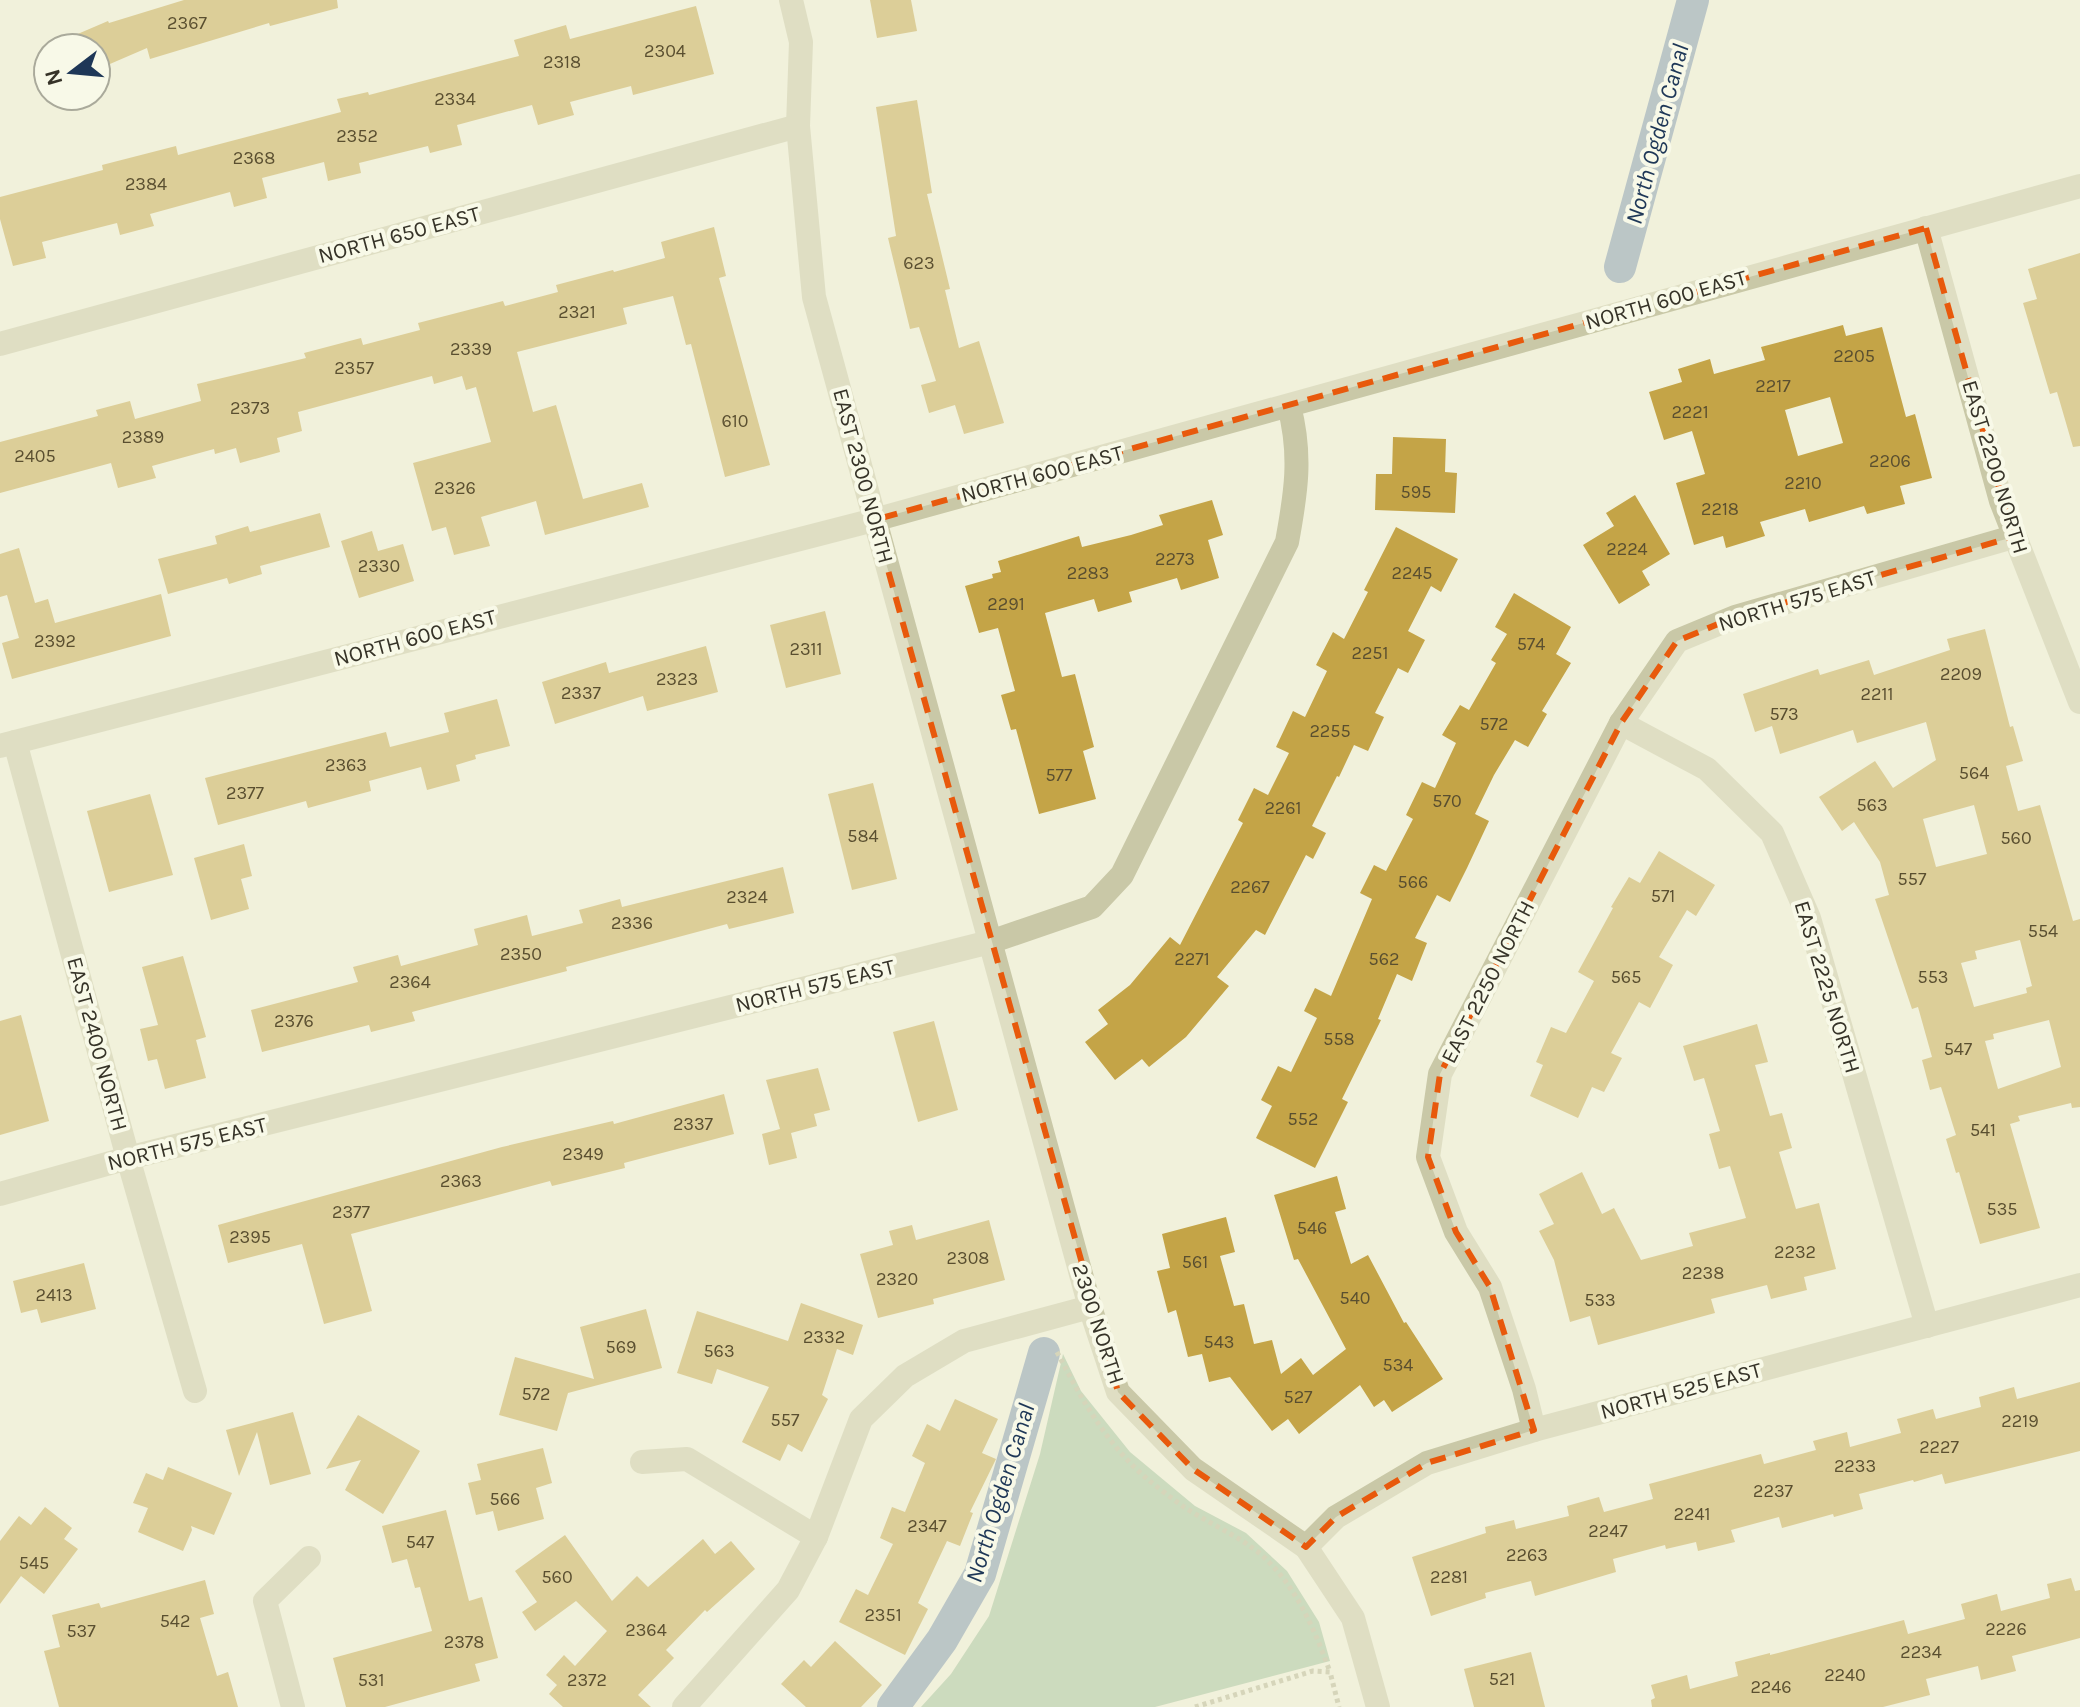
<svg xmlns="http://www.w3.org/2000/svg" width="2080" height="1707" font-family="Karla,sans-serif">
<rect width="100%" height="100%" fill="#f1f1db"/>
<!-- green -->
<polygon fill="#a1c09b" points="1063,1354 1081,1391 1130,1452 1195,1506 1246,1533 1287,1571 1319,1622 1330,1661 1155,1707 921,1707 951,1674 989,1616 1040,1454"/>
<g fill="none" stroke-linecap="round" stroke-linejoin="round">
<!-- canal -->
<g stroke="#7b92ae" stroke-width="32">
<polyline points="1620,267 1693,0"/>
<polyline points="893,1707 942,1640 980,1574 1044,1353"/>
</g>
</g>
<!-- building -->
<g fill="#c4a447" fill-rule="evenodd">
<polygon points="184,0 337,0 338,8 270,26 269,23 150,59 147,48 96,70 96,48 45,48 108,21 109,23"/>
<polygon points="870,0 911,0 917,31 877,38"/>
<polygon points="696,6 714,74 633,95 631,86 570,102 574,115 538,125 532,105 457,125 462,145 430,153 428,146 359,163 361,173 328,181 324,162 262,178 267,198 234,207 230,192 150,214 154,226 120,235 117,223 42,242 46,258 13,266 0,219 0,197 103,170 102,165 176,146 178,155 341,112 337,99 368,92 369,95 519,56 514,40 566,25 570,39"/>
<polygon points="917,100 932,193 927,194 950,289 945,290 959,348 979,341 1004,423 964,434 955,405 929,413 921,385 936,381 919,327 910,329 888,238 896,236 876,107"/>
<polygon points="714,227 726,276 719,278 770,465 725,477 691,344 686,345 673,296 623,308 627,324 517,352 533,412 556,405 583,499 642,483 649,507 545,535 536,501 481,517 490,546 454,555 446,527 432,531 413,463 491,442 476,387 466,390 462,376 434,384 432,376 298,412 302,431 277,438 280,452 240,463 236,448 215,454 214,449 152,466 156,478 118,488 111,463 0,493 0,442 98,416 96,410 130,401 135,419 201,401 197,384 306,358 304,353 361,338 363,345 420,330 418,323 503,301 505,306 558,292 556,285 613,270 614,272 665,258 661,242"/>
<polygon points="2080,253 2080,446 2073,447 2057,392 2050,394 2023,303 2037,299 2028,269"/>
<path d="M1843,325L1846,336L1882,327L1906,417L1915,414L1932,478L1900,486L1905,504L1867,514L1864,506L1809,522L1805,509L1760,522L1765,536L1726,548L1723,536L1694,545L1676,483L1705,474L1692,431L1664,440L1649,392L1682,382L1678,369L1710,359L1714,374L1765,360L1761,347ZM1830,397L1843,443L1798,456L1785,410Z"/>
<polygon points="1393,437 1446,439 1445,472 1457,473 1455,513 1375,510 1376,474 1392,474"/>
<polygon points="1635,495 1670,554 1642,571 1650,585 1619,604 1583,545 1614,526 1606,513"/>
<polygon points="1212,500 1223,535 1208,540 1219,578 1181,590 1177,578 1129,592 1132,602 1098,612 1094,599 1045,613 1062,677 1075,674 1094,747 1083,751 1096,799 1039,814 1016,729 1011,730 1001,695 1015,691 998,628 979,633 965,586 993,578 992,574 1001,572 998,561 1079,536 1082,547 1131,535 1163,525 1159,515"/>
<polygon points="320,513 330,547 260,566 262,574 229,584 227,578 168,594 158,559 217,544 215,536 248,526 250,532"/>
<polygon points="1396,527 1458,559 1441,592 1431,586 1408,631 1425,640 1408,673 1398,668 1375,713 1384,717 1368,751 1354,745 1339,777 1337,776 1312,826 1326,833 1313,859 1306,855 1265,935 1256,930 1217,977 1229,986 1186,1037 1149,1067 1142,1059 1115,1080 1085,1042 1108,1024 1098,1010 1130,985 1170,937 1180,945 1243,823 1238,820 1254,788 1268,795 1289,753 1276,747 1293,711 1305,717 1327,671 1316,665 1333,632 1344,639 1368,592 1364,590"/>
<polygon points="372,531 378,551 403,544 414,581 359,598 341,541"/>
<polygon points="19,548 35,603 48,599 55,623 161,594 171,636 12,679 2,643 19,638 7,595 0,597 0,554"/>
<polygon points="1514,593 1571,627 1556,654 1571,663 1542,711 1547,714 1528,747 1515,740 1494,775 1475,814 1489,821 1467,868 1450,902 1437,895 1415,938 1427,943 1412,981 1397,974 1378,1019 1381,1020 1342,1099 1348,1102 1315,1168 1256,1138 1272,1106 1261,1100 1278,1066 1291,1072 1317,1018 1304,1011 1315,988 1331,996 1372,899 1360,893 1374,865 1386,871 1413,819 1406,815 1422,782 1435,788 1456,743 1442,735 1460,705 1469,710 1496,663 1491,660 1507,634 1495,627"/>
<polygon points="825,611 841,674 786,688 770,625"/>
<path d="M1985,629L2010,727L2013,726L2023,761L2006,766L2018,811L2040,805L2073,921L2080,919V1107L2072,1108L2071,1103L2018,1116L2020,1121L2010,1124L2040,1228L1980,1244L1959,1172L1956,1173L1946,1139L1956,1135L1941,1087L1930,1090L1922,1060L1932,1057L1918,1007L1912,1009L1875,899L1889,895L1880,862L1854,822L1842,831L1819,797L1875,761L1893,788L1936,760L1926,722L1857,743L1853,730L1780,754L1772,726L1755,732L1743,694L1818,669L1820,675L1869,660L1874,675L1950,650L1947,639ZM1974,805L1987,854L1936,867L1923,819ZM2020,940L2032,986L2026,988L2027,993L1974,1007L1961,963L1977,959L1975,951ZM2049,1020L2061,1067L1998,1089L1985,1041L1994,1039L1993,1034Z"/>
<polygon points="706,646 718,692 647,711 643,696 555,724 542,682 606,662 609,673"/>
<polygon points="497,699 510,746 475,755 476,759 456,765 460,781 427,790 421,767 369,781 371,791 308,808 306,801 218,825 205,778 386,732 390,747 449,732 444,713"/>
<polygon points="873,783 897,879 852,890 828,794"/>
<polygon points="150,794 173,875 109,892 87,811"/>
<polygon points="244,844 252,876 241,879 249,909 211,920 194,858"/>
<polygon points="1659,851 1715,885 1696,916 1687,910 1659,957 1673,965 1650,1008 1639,1002 1611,1053 1622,1058 1604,1092 1592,1087 1578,1118 1530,1096 1543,1065 1536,1062 1551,1027 1566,1033 1594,981 1578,972 1613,908 1611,907 1629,877 1640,883"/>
<polygon points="783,867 794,913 729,929 727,924 566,967 567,971 412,1012 415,1021 371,1032 369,1025 262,1052 251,1010 358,982 353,967 398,955 401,966 478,945 474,929 527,915 532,936 583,923 579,910 620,899 622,907"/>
<polygon points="183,956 206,1037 196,1040 206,1078 165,1089 157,1059 148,1061 140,1029 158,1025 142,967"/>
<polygon points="21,1015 49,1121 0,1135 0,1021"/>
<polygon points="934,1021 958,1110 918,1122 893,1032"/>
<polygon points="1757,1024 1768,1062 1755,1065 1770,1116 1782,1113 1792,1148 1779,1152 1796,1209 1819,1203 1836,1269 1804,1277 1807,1290 1771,1299 1767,1285 1711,1299 1715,1313 1598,1345 1590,1316 1570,1322 1554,1260 1539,1231 1554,1224 1539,1194 1582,1172 1602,1214 1614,1208 1641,1260 1693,1246 1689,1233 1746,1218 1730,1166 1719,1169 1709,1134 1720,1131 1704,1078 1694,1081 1683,1046"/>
<polygon points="818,1068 830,1110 814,1114 817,1126 791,1133 797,1158 769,1165 762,1134 780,1129 766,1080"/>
<polygon points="724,1094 734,1134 624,1163 625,1168 552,1186 550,1181 351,1234 372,1311 324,1324 302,1244 228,1263 218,1225 502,1147 613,1121 614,1124"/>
<polygon points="1337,1176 1346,1209 1335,1212 1351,1264 1368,1255 1404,1323 1406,1322 1443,1379 1392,1412 1384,1400 1374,1407 1360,1385 1299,1434 1288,1419 1272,1431 1230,1377 1209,1382 1202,1354 1188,1357 1176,1310 1168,1313 1157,1271 1170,1268 1162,1234 1226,1217 1235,1252 1220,1256 1234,1306 1244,1304 1254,1344 1272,1340 1281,1374 1301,1358 1313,1375 1346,1349 1298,1259 1294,1260 1274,1195"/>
<polygon points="989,1220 1005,1280 933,1299 934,1304 878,1318 860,1254 893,1245 889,1231 912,1225 916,1240"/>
<polygon points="84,1263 96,1309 41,1323 37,1309 21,1313 13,1281"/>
<polygon points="801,1303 863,1325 853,1355 837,1349 822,1395 828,1399 802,1452 788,1444 780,1461 742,1442 769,1387 717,1369 712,1384 677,1373 697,1311 788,1341"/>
<polygon points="646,1309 662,1368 568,1393 557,1431 499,1415 515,1357 594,1379 580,1327"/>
<polygon points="2080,1382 2080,1451 1945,1484 1942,1474 1914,1482 1913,1480 1859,1494 1863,1509 1834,1517 1833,1514 1782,1528 1779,1517 1731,1530 1735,1542 1698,1551 1696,1542 1666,1549 1665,1545 1613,1559 1616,1572 1535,1596 1531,1581 1485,1593 1486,1598 1431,1616 1412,1557 1486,1533 1485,1527 1514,1520 1516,1529 1569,1516 1567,1506 1599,1497 1604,1512 1653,1499 1649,1484 1761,1454 1764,1464 1816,1450 1813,1441 1847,1432 1850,1447 1901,1433 1897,1419 1933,1409 1936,1419 1981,1407 1979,1397 2014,1387 2017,1399"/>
<polygon points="955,1399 998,1419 982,1453 996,1459 970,1512 973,1513 960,1546 947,1541 918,1603 928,1609 905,1655 839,1622 856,1589 868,1595 893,1544 880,1538 892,1507 905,1512 925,1463 912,1456 927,1424 940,1431"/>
<polygon points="293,1412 311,1474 270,1485 257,1432 239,1476 226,1430"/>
<polygon points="358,1415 420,1451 383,1514 345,1490 361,1460 326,1469"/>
<polygon points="543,1448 552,1483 536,1488 544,1519 498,1531 493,1511 476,1515 468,1483 481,1480 477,1464"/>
<polygon points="168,1467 232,1493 214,1535 191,1526 192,1530 183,1551 138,1532 148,1508 133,1503 146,1473 163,1480"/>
<polygon points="45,1507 72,1528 64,1539 78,1549 44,1594 21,1576 0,1604 0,1541 19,1516 31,1525"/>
<polygon points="446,1510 469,1601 482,1597 498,1658 475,1664 480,1681 385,1707 346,1707 333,1658 432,1631 420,1587 415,1588 407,1559 392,1563 382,1526"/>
<polygon points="565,1535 612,1601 637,1576 648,1587 703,1539 715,1554 731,1541 755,1569 707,1612 705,1610 666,1650 674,1658 638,1695 651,1707 563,1707 549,1694 557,1685 546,1675 564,1655 575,1666 607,1631 576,1601 535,1631 522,1612 537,1602 515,1571"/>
<polygon points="2071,1578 2075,1591 2080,1590 2080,1638 2012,1656 2016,1671 1981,1680 1978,1666 1926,1679 1930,1695 1883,1707 1652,1707 1651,1700 1655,1698 1651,1685 1687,1675 1690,1689 1738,1676 1735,1662 1770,1653 1770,1655 1904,1620 1908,1634 1965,1619 1961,1604 1997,1594 2001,1611 2050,1598 2047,1584"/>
<polygon points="205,1580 214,1614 200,1618 217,1676 228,1672 238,1707 59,1707 44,1651 60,1647 52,1615 99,1603 101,1608"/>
<polygon points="835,1641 882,1685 861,1707 806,1707 781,1684 804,1660 811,1667"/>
<polygon points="1531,1652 1545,1707 1474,1707 1464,1669"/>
</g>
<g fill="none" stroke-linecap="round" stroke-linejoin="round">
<!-- path -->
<g stroke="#b5b392" stroke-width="5" stroke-dasharray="4 4" stroke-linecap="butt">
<path d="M1057,1352C1081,1398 1105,1442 1145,1477C1157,1487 1171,1498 1184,1507C1208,1523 1235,1534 1258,1552C1295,1583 1314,1628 1330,1672"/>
<polyline points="1195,1707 1313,1671 1330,1672 1339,1707"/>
</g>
<!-- street -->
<g stroke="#c9c8a7" stroke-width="24">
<polyline points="791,0 801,42 798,126 814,297 1090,1307 1118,1392 1193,1469 1306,1547 1353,1618 1378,1707"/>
<polyline points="1926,228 2001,501 2080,702"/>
<polyline points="0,344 798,126"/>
<polyline points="1621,723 1707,769 1772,833 1809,918 1927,1326"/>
<polyline points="15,742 128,1158 195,1391"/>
<polyline points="0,746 874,520 2080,186"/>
<path d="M0,1194L128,1158L990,942L1092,907L1122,875L1287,542C1296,493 1302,455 1289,406"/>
<polyline points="1534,1430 1524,1389 1490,1287 1456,1232 1428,1157 1440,1074 1621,723 1677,641 1735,617 2013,537"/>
<polyline points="642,1462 687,1459 816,1537"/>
<polyline points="1306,1547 1336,1517 1427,1463 1534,1430 2080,1285"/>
<polyline points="293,1707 265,1601 309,1558"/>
<polyline points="684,1707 788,1590 816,1537 861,1419 905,1376 964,1341 1090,1307"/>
</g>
</g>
<!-- marked area -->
<path d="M0 0H2080V1707H0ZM1926,228L2013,537L1735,617L1677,641L1621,723L1440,1074L1428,1157L1456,1232L1490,1287L1534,1430L1427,1463L1336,1517L1306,1547L1193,1469L1118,1392L874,520Z" fill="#f1f1db" fill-opacity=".55" fill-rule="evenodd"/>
<path fill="none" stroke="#e8590c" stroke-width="6" stroke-dasharray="16 10" stroke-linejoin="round" d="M1926,228L2013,537L1735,617L1677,641L1621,723L1440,1074L1428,1157L1456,1232L1490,1287L1534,1430L1427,1463L1336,1517L1306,1547L1193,1469L1118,1392L874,520Z"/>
<g text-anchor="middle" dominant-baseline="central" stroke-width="8" stroke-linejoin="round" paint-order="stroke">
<!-- number labels -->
<g font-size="18" fill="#5a4f30">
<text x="187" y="23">2367</text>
<text x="665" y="51">2304</text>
<text x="562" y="62">2318</text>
<text x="455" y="99">2334</text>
<text x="357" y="136">2352</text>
<text x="254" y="158">2368</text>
<text x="146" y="184">2384</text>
<text x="919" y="263">623</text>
<text x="577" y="312">2321</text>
<text x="471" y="349">2339</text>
<text x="1854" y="356">2205</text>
<text x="354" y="368">2357</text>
<text x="1773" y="386">2217</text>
<text x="250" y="408">2373</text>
<text x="1690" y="412">2221</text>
<text x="735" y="421">610</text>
<text x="143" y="437">2389</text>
<text x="35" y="456">2405</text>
<text x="1890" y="461">2206</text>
<text x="1803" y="483">2210</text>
<text x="455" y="488">2326</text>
<text x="1416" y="492">595</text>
<text x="1720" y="509">2218</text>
<text x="1627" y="549">2224</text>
<text x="1175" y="559">2273</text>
<text x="379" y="566">2330</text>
<text x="1088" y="573">2283</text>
<text x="1412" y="573">2245</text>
<text x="1006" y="604">2291</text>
<text x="55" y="641">2392</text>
<text x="1531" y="644">574</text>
<text x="806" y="649">2311</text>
<text x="1370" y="653">2251</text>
<text x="1961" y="674">2209</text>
<text x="677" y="679">2323</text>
<text x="581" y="693">2337</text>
<text x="1877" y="694">2211</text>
<text x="1784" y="714">573</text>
<text x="1494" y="724">572</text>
<text x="1330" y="731">2255</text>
<text x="346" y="765">2363</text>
<text x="1974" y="773">564</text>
<text x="1059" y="775">577</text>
<text x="245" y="793">2377</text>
<text x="1447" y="801">570</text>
<text x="1872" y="805">563</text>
<text x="1283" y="808">2261</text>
<text x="863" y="836">584</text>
<text x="2016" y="838">560</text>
<text x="1912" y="879">557</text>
<text x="1413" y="882">566</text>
<text x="1250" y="887">2267</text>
<text x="1663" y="896">571</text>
<text x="747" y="897">2324</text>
<text x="632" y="923">2336</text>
<text x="2043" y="931">554</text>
<text x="521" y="954">2350</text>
<text x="1192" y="959">2271</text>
<text x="1384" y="959">562</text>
<text x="1626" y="977">565</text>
<text x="1933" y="977">553</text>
<text x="410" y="982">2364</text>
<text x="294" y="1021">2376</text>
<text x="1339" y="1039">558</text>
<text x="1958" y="1049">547</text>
<text x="1303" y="1119">552</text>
<text x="693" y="1124">2337</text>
<text x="1983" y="1130">541</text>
<text x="583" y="1154">2349</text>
<text x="461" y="1181">2363</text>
<text x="2002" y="1209">535</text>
<text x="351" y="1212">2377</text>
<text x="1312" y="1228">546</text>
<text x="250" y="1237">2395</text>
<text x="1795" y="1252">2232</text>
<text x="968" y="1258">2308</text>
<text x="1195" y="1262">561</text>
<text x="1703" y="1273">2238</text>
<text x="897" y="1279">2320</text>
<text x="54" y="1295">2413</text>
<text x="1355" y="1298">540</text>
<text x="1600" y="1300">533</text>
<text x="824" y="1337">2332</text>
<text x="1219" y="1342">543</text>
<text x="621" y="1347">569</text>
<text x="719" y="1351">563</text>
<text x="1398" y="1365">534</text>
<text x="536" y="1394">572</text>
<text x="1298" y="1397">527</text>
<text x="785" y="1420">557</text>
<text x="2020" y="1421">2219</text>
<text x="1939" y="1447">2227</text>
<text x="1855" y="1466">2233</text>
<text x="1773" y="1491">2237</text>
<text x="505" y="1499">566</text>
<text x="1692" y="1514">2241</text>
<text x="927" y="1526">2347</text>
<text x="1608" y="1531">2247</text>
<text x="420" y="1542">547</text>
<text x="1527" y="1555">2263</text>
<text x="34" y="1563">545</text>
<text x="557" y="1577">560</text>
<text x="1449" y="1577">2281</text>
<text x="883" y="1615">2351</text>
<text x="175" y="1621">542</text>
<text x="2006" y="1629">2226</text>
<text x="646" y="1630">2364</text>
<text x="81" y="1631">537</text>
<text x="464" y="1642">2378</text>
<text x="1921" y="1652">2234</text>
<text x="1845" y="1675">2240</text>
<text x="1502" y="1679">521</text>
<text x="371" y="1680">531</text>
<text x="587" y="1680">2372</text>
<text x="1771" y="1687">2246</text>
</g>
<!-- street labels -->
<g font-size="22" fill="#363328" stroke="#f8f9e8">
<text transform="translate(399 235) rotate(-15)">NORTH 650 EAST</text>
<text transform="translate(1666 300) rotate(-16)">NORTH 600 EAST</text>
<text transform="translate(1995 467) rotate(73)">EAST 2200 NORTH</text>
<text transform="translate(1042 474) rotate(-15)">NORTH 600 EAST</text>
<text transform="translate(863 476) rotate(75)">EAST 2300 NORTH</text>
<text transform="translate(1797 601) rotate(-17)">NORTH 575 EAST</text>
<text transform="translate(415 638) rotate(-15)">NORTH 600 EAST</text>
<text transform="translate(1488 982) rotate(-63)">EAST 2250 NORTH</text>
<text transform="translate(815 986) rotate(-14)">NORTH 575 EAST</text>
<text transform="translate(1827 987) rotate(73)">EAST 2225 NORTH</text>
<text transform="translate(97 1044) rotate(75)">EAST 2400 NORTH</text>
<text transform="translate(187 1144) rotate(-14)">NORTH 575 EAST</text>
<text transform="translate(1098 1324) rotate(72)">2300 NORTH</text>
<text transform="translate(1681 1391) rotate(-15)">NORTH 525 EAST</text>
</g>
<!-- water labels -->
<g font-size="24" font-style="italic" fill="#1e3757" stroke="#f8f9e8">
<text transform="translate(1657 134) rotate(-75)">North Ogden Canal</text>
<text transform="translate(1000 1493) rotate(-73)">North Ogden Canal</text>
</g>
</g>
<!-- north arrow -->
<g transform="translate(72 72) rotate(254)"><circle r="38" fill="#f8f9e8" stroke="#aaaa9b" stroke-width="2"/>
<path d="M0-6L14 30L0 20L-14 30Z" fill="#1e3757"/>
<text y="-12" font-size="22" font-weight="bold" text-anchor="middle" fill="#363328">N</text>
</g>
</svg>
